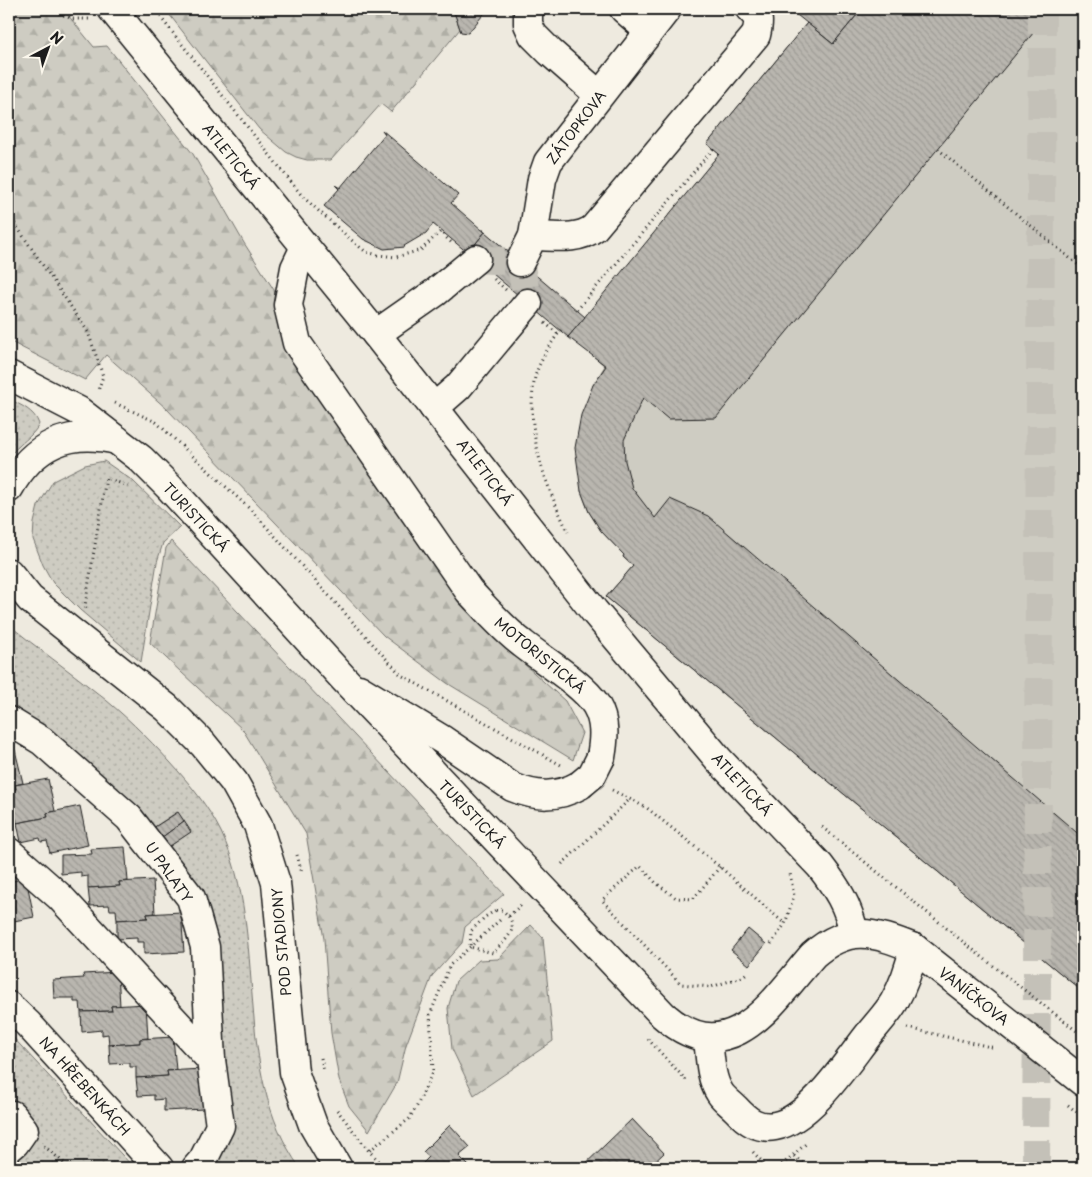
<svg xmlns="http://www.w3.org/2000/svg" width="1092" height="1177" font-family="'Playpen Sans',sans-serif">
<defs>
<pattern id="grass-dots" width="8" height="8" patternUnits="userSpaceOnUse" patternTransform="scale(1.25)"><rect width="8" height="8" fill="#ceccc2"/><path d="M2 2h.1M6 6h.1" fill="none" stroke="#b0afa6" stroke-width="1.8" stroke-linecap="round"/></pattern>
<pattern id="forest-firs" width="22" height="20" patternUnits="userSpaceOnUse" patternTransform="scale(1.25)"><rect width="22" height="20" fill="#ceccc2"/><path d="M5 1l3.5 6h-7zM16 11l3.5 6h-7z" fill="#b0afa6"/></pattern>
<pattern id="building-back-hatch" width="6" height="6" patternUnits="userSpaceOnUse" patternTransform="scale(1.25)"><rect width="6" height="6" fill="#b9b6af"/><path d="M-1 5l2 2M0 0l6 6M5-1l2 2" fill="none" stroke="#9e9c96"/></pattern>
</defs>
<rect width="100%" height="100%" fill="#eeeadf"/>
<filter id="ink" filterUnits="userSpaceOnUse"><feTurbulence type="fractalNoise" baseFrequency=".02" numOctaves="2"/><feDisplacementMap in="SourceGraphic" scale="10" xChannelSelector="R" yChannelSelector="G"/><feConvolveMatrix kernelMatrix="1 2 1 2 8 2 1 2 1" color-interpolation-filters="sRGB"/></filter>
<g filter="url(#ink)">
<!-- grass -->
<g fill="url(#grass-dots)" stroke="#75746f">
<path d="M9,399C22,406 34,410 39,424C35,435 17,445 9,457Z"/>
<polygon points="104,461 133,481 180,527 163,543 157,562 141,662 80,610 53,583 43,565 33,539 34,523 38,506 53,481 85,465"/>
<path d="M9,625C37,648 67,669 96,692C123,713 147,737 170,762C190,784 208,806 221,832C271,938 229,1068 300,1168H212V937L167,848L191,831L177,812L153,828L9,713Z"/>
<polygon points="9,1033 134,1168 9,1168"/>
</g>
<!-- forest -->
<g fill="url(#forest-firs)" stroke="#75746f">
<polygon points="9,9 63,9 94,47 107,46 193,154 244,243 274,290 285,343 481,625 565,701 582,733 573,760 447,683 384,636 167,409 106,355 85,380 9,341"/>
<polygon points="165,9 453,9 460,29 391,112 381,104 331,160 307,160 296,157 286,152 259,129"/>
<polygon points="171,541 504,894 465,927 462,943 432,976 406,1045 397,1083 369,1131 349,1106 339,1080 331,1033 324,939 306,834 243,730 150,643 166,548"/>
<polygon points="531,925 543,938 553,1041 474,1095 452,1049 448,1008 456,981 479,960 498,959"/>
</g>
<!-- pitch -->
<polygon fill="#ceccc2" stroke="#75746f" points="862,9 1083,9 1083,992 606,597 633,566 623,557 624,555 601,531 589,512 581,491 593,385 605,366 571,337 719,154 707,144 807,23 833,44"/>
<!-- building -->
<g fill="url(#building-back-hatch)" stroke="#1c1c1c">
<polygon points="453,9 488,9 468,33 461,32"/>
<polygon points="782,9 862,9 833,44 792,11 789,15"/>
<polygon points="862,9 1053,9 716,418 668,419 643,398 624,440 625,461 632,488 655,518 670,499 708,516 1083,838 1083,992 606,597 633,566 623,557 624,555 601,531 589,512 581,491 575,448 581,415 593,385 606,366 568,337 719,154 707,144 807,23 833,44"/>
<polygon points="382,130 458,195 451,203 482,230 484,230 483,231 485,232 468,253 433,224 426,233 404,246 405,247 384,249 363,239 324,206 339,189 335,185 340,188 385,134"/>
<polygon points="485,232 585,317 568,337 468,253"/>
<polygon points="15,750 23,783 15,785 16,789 9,791 9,751"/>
<polygon points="48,779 55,811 47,813 48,817 17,823 14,813 9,814 9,791 16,789 15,785"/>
<polygon points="80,806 88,845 50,853 47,841 41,842 40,838 21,842 17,823 48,817 47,813"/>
<polygon points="178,812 184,821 157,841 153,828"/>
<polygon points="184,821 191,832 167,848 157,841"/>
<polygon points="125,847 128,881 119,882 120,886 88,888 88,876 81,877 81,872 61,874 61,855 92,854 91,849"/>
<polygon points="26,878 34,917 9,922 9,882"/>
<polygon points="153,880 155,913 147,914 148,918 117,920 116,910 110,910 109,905 90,906 88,888 120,886 119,882"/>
<polygon points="181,912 184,952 144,954 144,942 137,942 137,938 117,939 117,920 148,918 147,914"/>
<polygon points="748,929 766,944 749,965 731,950"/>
<polygon points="118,972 120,1006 111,1006 112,1011 81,1012 80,1002 74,1002 74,998 54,998 53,980 84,978 83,974"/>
<polygon points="146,1004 148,1038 140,1039 140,1043 109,1045 108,1034 102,1035 102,1030 82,1032 81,1012 112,1011 111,1006"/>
<polygon points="173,1037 176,1070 167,1071 168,1076 136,1078 136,1067 130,1067 130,1063 110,1064 109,1045 140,1043 140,1039"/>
<polygon points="202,1069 204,1109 164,1111 164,1099 154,1100 154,1095 138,1096 136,1078 168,1076 167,1071"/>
<polygon points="632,1119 664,1153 649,1167 581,1168"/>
<polygon points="450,1125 470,1147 459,1156 471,1168 423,1168 420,1166 429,1157 423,1152"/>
</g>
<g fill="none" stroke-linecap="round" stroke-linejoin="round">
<!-- minor-tunnel -->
<polyline stroke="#c4c1b8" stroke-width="28" stroke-dasharray="28 14" stroke-linecap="butt" points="476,259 520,262 528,303"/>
<!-- highway-tunnel -->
<polyline stroke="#c4c1b8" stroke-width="28" stroke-dasharray="28 14" stroke-linecap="butt" points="1036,1168 1042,9"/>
<defs>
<g id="minor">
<path d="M112,9L376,334L594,611L719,760L820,866C837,888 848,905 854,933"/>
<polyline points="530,9 528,12 528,24 533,35 550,52 599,95"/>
<polyline points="624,9 649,31"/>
<path d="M533,236C553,236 577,241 594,228L756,35C759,22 760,18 750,9"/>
<path d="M305,247L295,268L288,305L297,343L469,591C486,609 503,629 523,644C543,660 584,685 596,705C606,722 604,740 601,757"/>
<polyline points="520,262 533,236 542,179 548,162 667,9"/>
<polyline points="376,334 436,292 476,259"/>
<polyline points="434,408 458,387 528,303"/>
<path d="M9,488C34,444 68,429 117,440"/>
<polyline points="9,573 30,599 167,708 203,744 234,782 258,825 276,883 294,1072 313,1125 338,1168"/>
<path d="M359,689L443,740L512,787C536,797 557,798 580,785"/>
<polyline points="9,721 42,741 129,818 191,898 205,947 211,1060 220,1126 203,1160 196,1168"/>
<polyline points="9,852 60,897 211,1060"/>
<polyline points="9,1006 28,1024 159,1168"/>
<path d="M708,1038C710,1055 710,1078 720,1093C724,1099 731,1104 736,1109C747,1121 758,1129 775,1126C809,1120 846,1064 866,1038C875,1026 887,1014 894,1002C903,986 910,966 914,948"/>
<polyline points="9,1115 12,1115 24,1130 15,1143 9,1148"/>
</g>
<path id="major" d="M9,375L79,411L141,459L170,488L344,679L663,1015C730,1074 772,1002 813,955C849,924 873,932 914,948L1083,1082"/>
</defs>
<!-- minor casing -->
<use href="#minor" stroke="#1c1c1c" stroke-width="31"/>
<!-- major casing -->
<use href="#major" stroke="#1c1c1c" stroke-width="31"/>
<!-- path -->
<g stroke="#1c1c1c" stroke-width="3" stroke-dasharray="1 4" stroke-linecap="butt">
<polyline points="50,9 72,19 89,19"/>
<polyline points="62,9 70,17"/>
<polyline points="154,9 303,197 356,244 366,252 378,255 396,257 421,250 440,232 453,244"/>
<polyline points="938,149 1083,269"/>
<polyline points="9,215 88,332 103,376 98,391"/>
<polyline points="494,279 506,290"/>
<polyline points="577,310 713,149"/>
<polyline points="545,323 558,334"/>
<path d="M561,330C552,341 538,364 535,377C524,430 546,486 568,532"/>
<polyline points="115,403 156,422 252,511 401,675 561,765"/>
<polyline points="86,608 85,606 106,478 128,486"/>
<polyline points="612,790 647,808 720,867 785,924"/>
<polyline points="822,827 977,953 1083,1036"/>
<polyline points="297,855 302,873"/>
<polyline points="562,864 630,799"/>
<polyline points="720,867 693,899 676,898 656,883 640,866 602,900 681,984 711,987 742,977 747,973"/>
<path d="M496,910H502C523,927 507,938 493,953L470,947L471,931L485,917Z"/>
<polyline points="509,916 522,904"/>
<polyline points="771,944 785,924 794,896 790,873"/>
<polyline points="908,1028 995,1048"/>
<polyline points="648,1039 686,1080"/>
<polyline points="321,1058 324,1072"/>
<polyline points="1068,1105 1083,1117"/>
<polyline points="337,1110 369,1151"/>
<polyline points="44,1146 70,1168"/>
<polyline points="753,1152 768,1168"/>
<polyline points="794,1156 808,1168"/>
<polyline points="386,1168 369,1151 409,1119 417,1106 433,1071 430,1015 450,965 500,920"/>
<polyline points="778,1168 807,1143"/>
</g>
<!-- minor -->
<use href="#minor" stroke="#fbf7ec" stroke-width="28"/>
<!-- major -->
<use href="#major" stroke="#fbf7ec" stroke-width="28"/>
<defs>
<polyline id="minor-bridge" points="580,785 592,775 601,757"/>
</defs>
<!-- minor-bridge casing -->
<use href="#minor-bridge" stroke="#1c1c1c" stroke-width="31" stroke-linecap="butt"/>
<!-- minor-bridge -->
<use href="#minor-bridge" stroke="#fbf7ec" stroke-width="28"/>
</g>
</g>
<g text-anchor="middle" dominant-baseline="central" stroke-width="4" stroke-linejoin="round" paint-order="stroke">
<!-- street labels -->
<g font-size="14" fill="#1c1c1c" stroke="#fbf7ec">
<text transform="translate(576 127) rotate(-53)">ZÁTOPKOVA</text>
<text transform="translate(231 156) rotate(51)">ATLETICKÁ</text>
<text transform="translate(485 472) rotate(52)">ATLETICKÁ</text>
<text transform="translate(196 517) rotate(47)">TURISTICKÁ</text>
<text transform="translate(540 655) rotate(39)">MOTORISTICKÁ</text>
<text transform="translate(742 784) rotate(47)">ATLETICKÁ</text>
<text transform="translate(472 814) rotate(46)">TURISTICKÁ</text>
<text transform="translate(169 872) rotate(55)">U PALATY</text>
<text transform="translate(281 942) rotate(-95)">POD STADIONY</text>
<text transform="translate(974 996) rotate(38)">VANÍČKOVA</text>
<text transform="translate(85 1086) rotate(48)">NA HŘEBENKÁCH</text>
</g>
</g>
<!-- margin -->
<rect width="1092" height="1177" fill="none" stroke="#fbf7ec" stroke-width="30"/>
<rect x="15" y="15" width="1062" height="1147" fill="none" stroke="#1c1c1c" stroke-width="2" filter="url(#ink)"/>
<!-- north arrow -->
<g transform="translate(48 48) rotate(41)" stroke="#fbf7ec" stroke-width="4" paint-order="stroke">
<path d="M0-4L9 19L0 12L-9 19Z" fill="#1c1c1c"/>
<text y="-8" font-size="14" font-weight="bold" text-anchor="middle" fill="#1c1c1c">N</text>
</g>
</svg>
